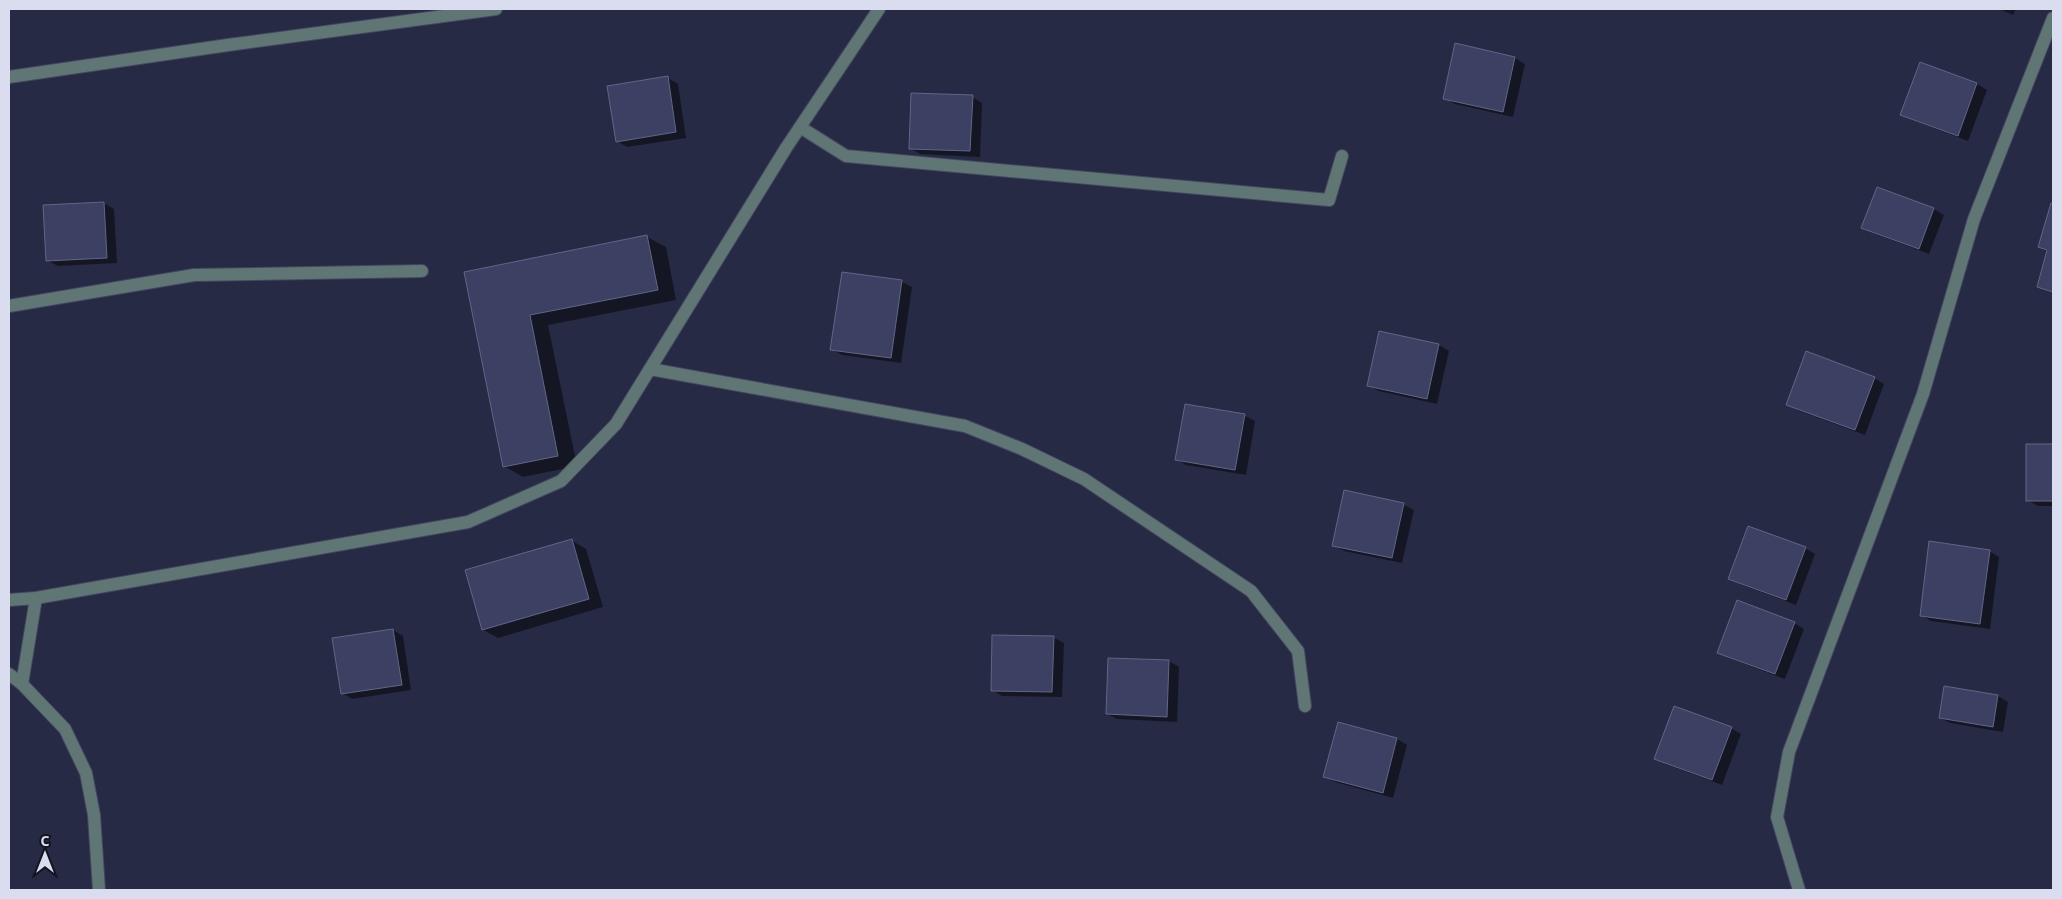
<svg xmlns="http://www.w3.org/2000/svg" width="2062" height="899" font-family="'Noto Sans',sans-serif">
<rect width="100%" height="100%" fill="#272a45"/>
<!-- shadow -->
<g fill="#0007">
<polygon points="1999,9 2016,9 2013,15"/>
<polygon points="1515,58 1525,64 1513,117 1455,104 1445,98"/>
<polygon points="1921,64 1977,84 1987,90 1968,141 1912,120 1902,115"/>
<polygon points="668,78 678,84 686,138 627,147 617,141"/>
<polygon points="972,97 982,103 980,157 920,154 910,148"/>
<polygon points="104,203 114,209 117,263 58,266 48,261"/>
<polygon points="2052,205 2053,206 2053,293 2038,286 2048,252 2039,247"/>
<polygon points="1934,209 1944,215 1929,254 1873,233 1863,227"/>
<polygon points="647,237 666,247 676,300 548,325 577,466 523,477 504,466 465,273"/>
<polygon points="902,282 912,287 901,363 842,355 831,349"/>
<polygon points="1439,345 1449,351 1437,404 1379,391 1368,385"/>
<polygon points="1874,378 1884,384 1865,435 1797,410 1787,404"/>
<polygon points="1186,405 1245,416 1255,421 1246,475 1186,465 1176,459"/>
<polygon points="2053,445 2053,506 2038,506 2027,500 2027,446"/>
<polygon points="1404,505 1414,510 1402,563 1344,551 1333,545"/>
<polygon points="571,540 586,549 603,607 498,638 483,630"/>
<polygon points="1805,548 1815,554 1796,605 1740,584 1730,578"/>
<polygon points="1989,551 1999,557 1990,629 1931,621 1921,615"/>
<polygon points="1794,623 1804,629 1785,679 1729,658 1719,652"/>
<polygon points="393,630 403,636 411,690 352,699 342,693"/>
<polygon points="1053,637 1064,643 1062,697 1002,696 992,690"/>
<polygon points="1169,661 1179,667 1177,722 1117,719 1107,714"/>
<polygon points="1998,696 2008,702 2003,732 1950,723 1940,718"/>
<polygon points="1731,728 1741,734 1722,785 1666,764 1656,758"/>
<polygon points="1397,739 1407,745 1393,798 1335,782 1325,777"/>
</g>
<!-- building -->
<g fill="#3c4062" stroke="#626686">
<polygon points="1455,43 1515,57 1503,112 1443,99"/>
<polygon points="1920,62 1977,83 1958,136 1900,115"/>
<polygon points="668,76 676,132 616,142 607,86"/>
<polygon points="911,93 973,95 970,151 909,149"/>
<polygon points="1877,187 1934,208 1919,249 1861,228"/>
<polygon points="104,202 107,258 46,261 43,205"/>
<polygon points="2051,203 2053,204 2053,292 2037,287 2047,250 2038,247"/>
<polygon points="647,235 658,290 530,315 558,456 503,467 464,272"/>
<polygon points="842,272 902,280 891,358 830,350"/>
<polygon points="1379,331 1439,344 1427,399 1367,386"/>
<polygon points="1806,351 1875,377 1855,430 1786,405"/>
<polygon points="1185,404 1245,414 1235,470 1175,460"/>
<rect x="2026" y="444" width="27" height="57"/>
<polygon points="1344,490 1404,503 1392,558 1332,546"/>
<polygon points="1748,526 1806,547 1786,600 1728,579"/>
<polygon points="572,539 589,599 482,630 465,570"/>
<polygon points="1929,541 1990,550 1980,624 1920,616"/>
<polygon points="1737,600 1795,622 1775,674 1717,653"/>
<polygon points="393,629 402,685 341,694 332,638"/>
<polygon points="992,635 1054,636 1052,692 991,691"/>
<polygon points="1108,658 1169,660 1167,717 1106,714"/>
<polygon points="1944,686 1998,695 1993,727 1939,718"/>
<polygon points="1674,706 1732,727 1712,780 1654,759"/>
<polygon points="1338,722 1397,738 1383,793 1323,777"/>
</g>
<g fill="none" stroke-linecap="round" stroke-linejoin="round">
<defs>
<g id="minor">
<polyline points="9,77 228,45 496,9"/>
<polyline points="800,127 846,156 1329,200 1342,156"/>
<polyline points="9,306 194,275 422,271"/>
<polyline points="650,369 965,426 1022,449 1084,479 1251,591 1298,651 1305,706"/>
<polyline points="9,600 36,598 468,522 561,481 616,424 786,148 879,9"/>
<polyline points="9,674 22,684 65,729 86,773 94,815 99,890"/>
<polyline points="22,684 36,598"/>
<polyline points="1799,890 1777,817 1789,752 1923,394 1974,219 2053,18"/>
</g>
</defs>
<!-- minor casing -->
<use href="#minor" stroke="#444760" stroke-width="14"/>
<!-- minor -->
<use href="#minor" stroke="#607675" stroke-width="12"/>
</g>
<!-- border -->
<rect width="2062" height="899" fill="none" stroke="#daddef" stroke-width="20"/>
<!-- north arrow -->
<g transform="translate(45 854)" stroke="#121420" stroke-width="4" paint-order="stroke">
<path d="M0-4L9 19L0 12L-9 19Z" fill="#daddef"/>
<text y="-8" font-size="14" font-weight="bold" text-anchor="middle" fill="#daddef">С</text>
</g>
</svg>
